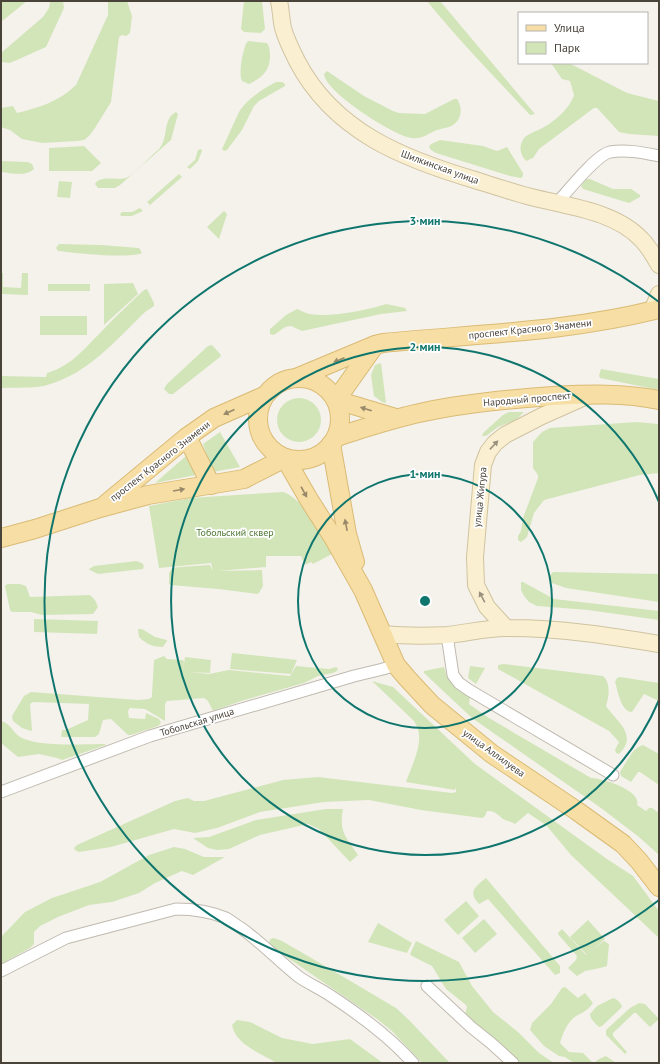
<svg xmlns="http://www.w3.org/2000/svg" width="660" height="1064" font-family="'PT Sans',sans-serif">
<rect width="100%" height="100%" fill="#f5f2ec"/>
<!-- green -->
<g fill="#d2e5b9">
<polygon points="1,1 27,1 1,22"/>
<polygon points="50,1 63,1 64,8 46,47 10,63 1,62 1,53 43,17 49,8"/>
<path d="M108,1H127L132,16L130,33L126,36L122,35L119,37L111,102L95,128L89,136L84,140L77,141L42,143L22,139L10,130L1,127V108L13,106L17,113C38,108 60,101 76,85L108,15Z"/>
<polygon points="244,1 262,1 265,29 261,33 244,32 241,29"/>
<path d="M427,1H440L535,114L530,115C495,77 459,41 427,1Z"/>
<path d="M248,41L267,43C270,48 270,52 270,58C269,72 261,78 249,84L242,81C238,75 243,46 248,41Z"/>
<path d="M551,63H569L627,93L659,101V136L629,134L619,132L599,110L597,108H594L539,149L533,158L526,161C519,153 519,146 524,138C529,133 537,131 544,127C555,121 570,108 574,95L570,81L562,79Z"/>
<path d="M327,71L364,96L393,111L399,113L425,114L454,99H457C464,109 461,123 449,127C445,128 441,129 437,130C429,133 421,140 411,138C393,135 325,92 324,74Z"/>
<path d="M276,82H282L285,84V86L259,101L254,106L242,130L227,150L224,151L222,149C228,137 233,124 239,112C246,100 264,88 276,82Z"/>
<path d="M176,112L178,114L171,140L120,185L115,188H98L95,184C101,174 119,182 128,177C135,173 152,155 159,149C169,138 162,119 176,112Z"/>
<polygon points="440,140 483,146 497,151 507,147 523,173 523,176 521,178 510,176 436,153 431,150 429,147 431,144"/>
<polygon points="84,146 101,163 92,171 49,171 49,148"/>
<polygon points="201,149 202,151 198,161 190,169 187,167 195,160 198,150"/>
<path d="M1,161L28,162L32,164L34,169C26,177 11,173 1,172Z"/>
<polygon points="179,174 182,177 150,205 147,202"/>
<polygon points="586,179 590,179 613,189 631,189 640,195 640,197 629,203 583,189 581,186"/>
<polygon points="59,181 72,182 70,198 57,197"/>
<polygon points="140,208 143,211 132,216 121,216 120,214 122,212 132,212"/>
<polygon points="224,211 227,214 219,239 207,227"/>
<path d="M59,244L101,245L139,248L142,253C128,259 75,253 58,251L56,248Z"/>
<polygon points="1,273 3,273 3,287 21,288 22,273 28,273 28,295 1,294"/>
<polygon points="133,283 138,294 104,325 104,284"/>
<rect x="48" y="284" width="42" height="7"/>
<path d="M147,289L154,303V306L145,312C116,340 88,374 47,385C35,389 14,387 1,388V376L46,377L47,373C71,366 84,349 101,332C115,317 129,304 144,290Z"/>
<path d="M386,304L405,308L407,311L381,314L302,331L291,326L285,327L274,335L270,334V329L286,315L297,309C300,310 303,312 306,313C325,319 368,310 386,304Z"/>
<rect x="40" y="316" width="47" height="19"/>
<polygon points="212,345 221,355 220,357 173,394 169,394 164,389 167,384 208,346"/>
<polygon points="381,363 386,403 382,402 374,396 371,375 375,365"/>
<polygon points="601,369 659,379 659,390 600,378 599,376"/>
<circle cx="299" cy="420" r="22"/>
<polygon points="509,412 524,412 516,420 498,427 486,436 482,436 483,433 503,415"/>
<polygon points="636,422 659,424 659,473 640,475 544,500 534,513 527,537 521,542 518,540 518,536 521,531 523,518 538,478 538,475 533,468 533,442 542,432 550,428"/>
<polygon points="220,432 240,467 213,472 203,444"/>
<polygon points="186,456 196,475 155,483"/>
<path d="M283,492C303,498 322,535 334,553L313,564L311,562L305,565L301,556H266V567L218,571L262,570L263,586L259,593L257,594L218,589L171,585L169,584V573L172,568L180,567L210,565L213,571L211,563L159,568L149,506L190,498Z"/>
<polygon points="136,561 142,563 144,566 143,569 98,574 90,570 89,569 94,566"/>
<polygon points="553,572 659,574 659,602 566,588 552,583 548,578"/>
<polygon points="521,582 523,582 554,599 659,611 659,620 588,610 537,606 529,602 524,596 521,590"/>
<polygon points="7,584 20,584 26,586 30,597 90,595 95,600 98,607 93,614 42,615 31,612 12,612 10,610 5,586"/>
<polygon points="34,619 98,621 97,634 34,632"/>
<path d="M138,629H142L155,637L167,640V641L163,647C153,647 146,644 139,637Z"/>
<polygon points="232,653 297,660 291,674 230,669"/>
<polygon points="164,656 167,659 182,660 184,661 183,671 185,657 211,660 210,673 189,672 209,674 229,670 290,676 296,666 329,669 336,667 338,669 337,671 333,673 318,676 304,683 241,701 213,711 208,701 204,698 167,701 165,704 165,721 145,709 130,708 128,711 129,718 145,719 146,713 159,719 161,723 158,726 131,735 128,735 111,719 103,720 99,734 95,737 61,737 62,730 66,730 88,720 89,704 33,702 30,704 32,730 31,731 22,728 13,721 12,716 24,696 31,692 138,700 149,699 152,697 152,694 154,660"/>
<path d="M504,664L603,676C611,683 609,697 606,706C616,721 639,735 619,754L616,753L615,750L619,742L609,731L498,669V665Z"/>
<polygon points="470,666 485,668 476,684 468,678"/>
<path d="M444,667L447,677L470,697L469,704L489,718L591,778C601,778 642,790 637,805L646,811L649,808H652L659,813V855L639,837L601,808L472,718L424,673V671Z"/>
<path d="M620,677L659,683V701L644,694L632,712C621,712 618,691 615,682L617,678Z"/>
<path d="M372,681L393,687L475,764L607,859L633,876L659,911V938L571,855L546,825L528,813L515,824C512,822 508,821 505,820C498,816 496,810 487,811L485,816L482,818L421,810L369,800L324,802L260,812L217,828L195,833L174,829L111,847L79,852L75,850L74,848L77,845L175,801L188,798L194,801H204L283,780L318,777L452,793L456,792V787L455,790L406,782C412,764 427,739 414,721Z"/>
<path d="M1,721C11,723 13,734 22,738C40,747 84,744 105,744L106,745L62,760L57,758L39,754L18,757L1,743Z"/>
<path d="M643,745L659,754V785L640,772H638L631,782L621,776L620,772C626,763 632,748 643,745Z"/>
<path d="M326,809H343C339,832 345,836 358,855L350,862L319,829L308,824L260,835L229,849L217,850L208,848L193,838L209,837L256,820Z"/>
<polygon points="174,847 185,849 204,857 225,857 193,875 182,871 155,883 139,893 112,902 89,905 58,917 40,926 34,932 34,944 30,948 1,964 1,937 25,912 52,898 100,882 149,855"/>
<path d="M486,878L560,966V973L555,975L488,899L479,904C467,892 476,886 486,878Z"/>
<polygon points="466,901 479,916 458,935 444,920"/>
<polygon points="484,919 497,934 475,953 462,938"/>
<polygon points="588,920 605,939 587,955 570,937"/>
<polygon points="378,923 412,943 407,953 368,942"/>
<polygon points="562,929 586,955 604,941 609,944 607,966 600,968 585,971 577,976 568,968 576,960 577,956 558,934 558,933"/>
<polygon points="274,938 282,941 325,966 396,1008 408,1019 450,1063 422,1063 392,1031 377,1019 275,949 269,944 270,939"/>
<polygon points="416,941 459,962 472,986 493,1012 518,1032 539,1053 554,1063 520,1063 470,1021 465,1014 467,1007 466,1005 446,989 432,966 412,956 410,954"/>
<path d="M565,987L578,998L585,993L593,1003C589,1009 584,1012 578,1015C568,1020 563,1033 560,1043L569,1052L583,1053L593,1063H574L565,1057L559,1056L544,1046L530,1030L532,1023L551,1004L562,988Z"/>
<path d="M613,998C617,999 620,1002 622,1006L621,1008L602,1026L599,1027C595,1023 590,1019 590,1014L597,1006Z"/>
<polygon points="639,1003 645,1004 659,1019 650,1027 636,1013 634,1013 613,1033 613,1036 626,1051 627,1052 625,1054 606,1035 606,1030 630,1008"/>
<path d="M237,1020L250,1022L282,1038L313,1044L350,1039L383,1063H280L275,1062C260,1053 235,1044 232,1025Z"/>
<polygon points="606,1056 616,1063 594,1063 599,1059"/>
</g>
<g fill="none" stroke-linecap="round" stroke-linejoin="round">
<defs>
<g id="street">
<path d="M557,203C567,192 596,155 610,152C626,149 644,153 659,156"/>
<polyline points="447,635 453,675 459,683 469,690 613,775"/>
<polyline points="1,792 150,736 354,676 383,669 396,665"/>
<path d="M1,971L66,938L176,909C194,909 209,911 226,918C231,921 236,925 241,928C262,943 279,961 299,977C309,984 321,989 331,996C360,1015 390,1037 413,1063"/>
<polyline points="427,986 471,1027 491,1043 513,1063"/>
</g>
<g id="secondary">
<path d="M279,1C281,10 281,19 283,28C286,39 292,51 297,61C334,132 404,159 475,180C494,186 512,192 531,197C566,206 616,211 642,240C649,247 654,256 659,265"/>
<polyline points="652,311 659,294"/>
<polyline points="506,628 487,607 476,585 475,557 483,465 488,452 495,443 505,435 542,416 589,395"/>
<path d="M383,634C404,636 425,636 447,635C468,633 489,627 510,628C560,628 610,636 659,644"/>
</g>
<g id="primary">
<circle cx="299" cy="419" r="41"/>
<path d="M296,378L375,345L383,343C475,334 569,332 659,309"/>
<polyline points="336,400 375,345"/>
<polyline points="336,400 396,418"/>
<polyline points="187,437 211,485"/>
<path d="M336,437C365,428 394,418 424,412C466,403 510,399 553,396C589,394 624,393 659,400"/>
<polyline points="331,444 347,534 355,562"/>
<polyline points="285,458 308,498 334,539 363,590 396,665 407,678 432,705 492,754 577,811 623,844 639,861 659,887"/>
<polyline points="106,504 187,437 214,418 264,396"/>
<polyline points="1,538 35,529 100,508 148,495 244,479 285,458"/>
</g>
</defs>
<!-- street casing -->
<use href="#street" stroke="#c0baaf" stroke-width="13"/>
<!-- secondary casing -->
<use href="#secondary" stroke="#d0c3a0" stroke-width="18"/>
<!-- primary casing -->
<use href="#primary" stroke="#dabb75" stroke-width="20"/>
<!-- street -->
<use href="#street" stroke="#fff" stroke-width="11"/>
<!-- secondary -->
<use href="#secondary" stroke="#faf0d1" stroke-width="16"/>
<!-- primary -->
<use href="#primary" stroke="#f6dea4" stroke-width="18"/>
</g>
<!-- one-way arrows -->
<defs><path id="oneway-solid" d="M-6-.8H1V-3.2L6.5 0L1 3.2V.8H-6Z"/></defs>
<g fill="#97896a">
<use href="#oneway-solid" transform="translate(339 360) rotate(157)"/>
<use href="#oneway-solid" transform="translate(366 409) rotate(-163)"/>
<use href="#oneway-solid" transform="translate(229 412) rotate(156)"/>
<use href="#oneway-solid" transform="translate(179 490) rotate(-10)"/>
<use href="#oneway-solid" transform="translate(304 492) rotate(61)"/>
<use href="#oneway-solid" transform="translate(346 525) rotate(-101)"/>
</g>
<g fill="#99917e">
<use href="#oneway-solid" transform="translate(494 445) rotate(-47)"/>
<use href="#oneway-solid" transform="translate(482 597) rotate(-118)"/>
</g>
<!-- distance rings -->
<g fill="none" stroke="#0f766e" stroke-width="2">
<circle cx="425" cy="601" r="127"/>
<path d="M659 700A254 254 0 1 1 659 502"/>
<path d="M659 900A380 380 0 1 1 659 302"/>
</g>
<g text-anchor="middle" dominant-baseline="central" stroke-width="3.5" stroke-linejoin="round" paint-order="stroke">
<!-- street labels -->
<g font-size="10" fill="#49433a" stroke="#fff">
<text transform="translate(440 167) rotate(20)">Шилкинская улица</text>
<text transform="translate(530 329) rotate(-6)">проспект Красного Знамени</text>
<text transform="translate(527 399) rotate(-5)">Народный проспект</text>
<text transform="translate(160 461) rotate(-38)">проспект Красного Знамени</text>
<text transform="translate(480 497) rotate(-84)">улица Жигура</text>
<text transform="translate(197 722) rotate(-17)">Тобольская улица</text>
<text transform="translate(494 753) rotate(36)">улица Аллилуева</text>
</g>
<!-- park labels -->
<g font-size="10" fill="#4c7631" stroke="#fff">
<text x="235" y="532">Тобольский сквер</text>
</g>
</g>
<circle cx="425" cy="601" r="6" fill="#0f766e" stroke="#fff" stroke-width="2"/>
<g font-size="12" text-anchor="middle" font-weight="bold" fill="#0f766e" stroke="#fff" stroke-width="3.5" stroke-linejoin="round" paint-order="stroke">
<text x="425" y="225">3 мин</text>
<text x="425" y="351">2 мин</text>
<text x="425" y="478">1 мин</text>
</g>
<!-- border -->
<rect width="660" height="1064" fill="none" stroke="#49433a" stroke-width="4"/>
<!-- legend -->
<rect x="518" y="12" width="130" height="52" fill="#ffffff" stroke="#b6b4b0"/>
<rect x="526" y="25" width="20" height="6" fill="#f6dea4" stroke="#b6b4b0"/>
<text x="554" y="32" font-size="12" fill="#49433a">Улица</text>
<rect x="526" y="42" width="20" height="12" fill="#d2e5b9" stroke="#b6b4b0"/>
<text x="554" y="52" font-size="12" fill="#49433a">Парк</text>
</svg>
